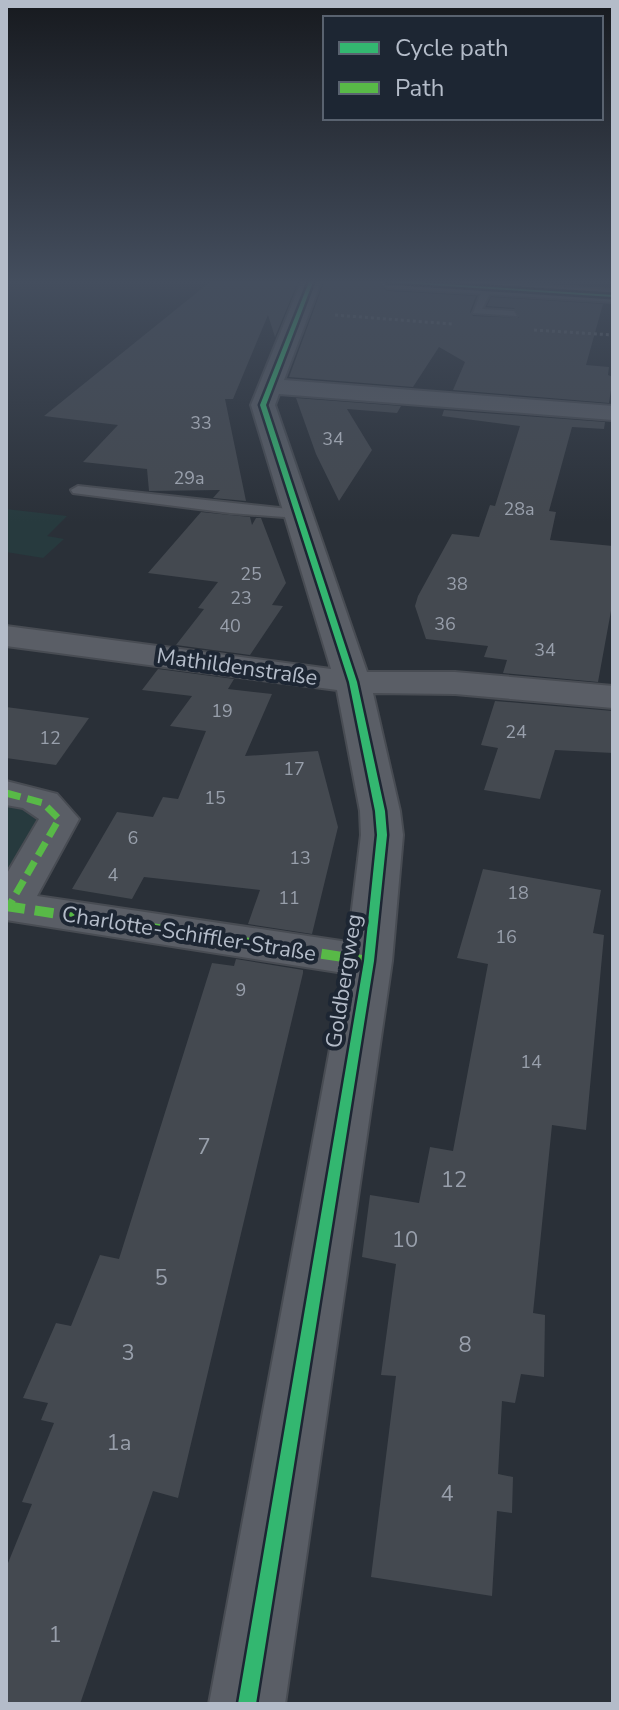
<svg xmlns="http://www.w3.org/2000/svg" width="619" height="1710" font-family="'Nunito Sans',sans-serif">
<rect width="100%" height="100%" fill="#2a3038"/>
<!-- green -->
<g fill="#273a3e">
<polygon points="6,509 67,516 47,536 64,539 43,558 6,552"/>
<polygon points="6,804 35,811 40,821 6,874"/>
</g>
<!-- building -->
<g fill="#444950">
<polygon points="210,282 298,282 275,337 268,315 233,399 225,399 246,501 213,498 220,490 149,491 147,469 83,462 118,425 44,416"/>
<polygon points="324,282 375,282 388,291 476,296 470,312 473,316 519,318 514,308 487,306 491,297 603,304 586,365 609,367 608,375 613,377 609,403 453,390 465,362 439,347 413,387 289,377"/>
<polygon points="296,398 401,406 397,413 347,409 372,450 339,501 316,454"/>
<polygon points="444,410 605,422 604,429 572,427 549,511 556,512 550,540 613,546 613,600 598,682 503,673 507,660 484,657 488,646 426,639 415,606 418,596 452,534 479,537 490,505 495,506 520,426 442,416"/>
<polygon points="201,512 250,517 252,525 256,518 261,518 286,583 272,605 283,606 250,655 176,645 204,609 198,608 218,582 148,573"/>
<polygon points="158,669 234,679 228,689 272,694 245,756 318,751 338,827 312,934 248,924 260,890 144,877 132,899 72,889 117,812 153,817 163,797 178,799 206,731 170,726 192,696 142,690"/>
<polygon points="495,701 613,711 613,753 555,750 540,799 484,790 498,748 481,745"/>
<polygon points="6,707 44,712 89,718 56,765 6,758"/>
<polygon points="483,869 601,890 593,933 604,935 586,1130 552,1125 533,1313 545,1315 544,1377 521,1374 515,1403 502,1401 498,1474 513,1477 512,1513 497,1511 492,1596 371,1577 396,1376 381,1375 396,1264 362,1257 370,1195 419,1203 430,1147 453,1151 488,964 457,958"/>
<polygon points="236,959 303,970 303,973 178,1498 153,1491 80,1704 6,1704 6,1568 32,1504 22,1502 54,1423 41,1420 48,1403 23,1398 56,1323 71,1326 100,1255 119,1259 212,963 234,966"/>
</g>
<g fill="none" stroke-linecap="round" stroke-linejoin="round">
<defs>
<g id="lane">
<polygon points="488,285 493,288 482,309 514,311 517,316 473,313 483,288"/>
<polygon points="78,486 298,510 305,514 298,518 230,513 73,493 71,490"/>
</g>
<g id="street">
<polygon points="301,282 321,282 284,380 613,406 613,420 279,394 275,405 367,672 455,672 613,686 613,708 455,694 373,693 400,811 403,835 392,961 285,1704 209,1704 344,973 6,920 6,875 39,819 23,808 6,805 6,781 57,794 79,819 37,896 348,942 361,835 360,811 337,690 6,646 6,626 331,669 251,405"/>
<polygon points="378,282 486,282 613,290 613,302 388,288"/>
</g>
</defs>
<!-- lane casing -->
<use href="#lane" stroke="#484c53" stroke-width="4"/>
<!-- street casing -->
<use href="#street" stroke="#484c53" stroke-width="4"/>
<!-- path -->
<g stroke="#5d636a" stroke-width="3" stroke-dasharray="3 3" stroke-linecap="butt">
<polyline points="335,315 452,324"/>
<polyline points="534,330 613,335"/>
</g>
<!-- lane -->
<use href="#lane" fill="#5a5e66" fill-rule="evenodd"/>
<!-- street -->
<use href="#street" fill="#5a5e66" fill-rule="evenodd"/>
<!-- quiet-far1 -->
<polyline stroke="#58b947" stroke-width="7" stroke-dasharray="15 7" stroke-linecap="butt" points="6,793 43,803 59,819 9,906"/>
<!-- quiet -->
<g stroke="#58b947" stroke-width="10" stroke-dasharray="19 10" stroke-linecap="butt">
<polyline points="6,906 369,961"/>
<polyline points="9,907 11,904"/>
</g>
<defs>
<g id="cycleway">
<polygon points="309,282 313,282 266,405 357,682 385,811 387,835 374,961 256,1704 238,1704 364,961 377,835 375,811 349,682 260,405"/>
<polygon points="386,282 413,282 613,295 613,297"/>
</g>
</defs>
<!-- cycleway casing -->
<use href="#cycleway" stroke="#1d2633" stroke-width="5"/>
<!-- cycleway -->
<use href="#cycleway" fill="#33b770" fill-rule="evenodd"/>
</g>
<!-- sky -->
<linearGradient id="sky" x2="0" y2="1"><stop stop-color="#171a1f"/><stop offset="0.54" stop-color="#444e5e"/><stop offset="1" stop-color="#444e5e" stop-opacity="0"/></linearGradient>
<rect width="619" height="522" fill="url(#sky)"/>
<g text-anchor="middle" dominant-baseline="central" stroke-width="8" stroke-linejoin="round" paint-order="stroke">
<!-- number labels -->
<g font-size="18" fill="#989fab">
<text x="201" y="423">33</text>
<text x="333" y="439">34</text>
<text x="189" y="478">29a</text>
<text x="519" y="509">28a</text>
<text x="251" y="574">25</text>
<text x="457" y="584">38</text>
<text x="241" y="598">23</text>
<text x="445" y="624">36</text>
<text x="230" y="626">40</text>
<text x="545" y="650">34</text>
<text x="222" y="711">19</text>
<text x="516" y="732">24</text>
<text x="50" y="738">12</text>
<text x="294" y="769">17</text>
<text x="215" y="798">15</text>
<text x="133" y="838">6</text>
<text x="300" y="858">13</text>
<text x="113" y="875">4</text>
<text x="518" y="893">18</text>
<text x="289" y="898">11</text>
<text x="506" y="937">16</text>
<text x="241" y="990">9</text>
<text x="531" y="1062">14</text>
</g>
<!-- street labels -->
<g font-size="22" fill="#b4bcc9" stroke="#1d2633">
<text transform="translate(237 667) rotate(8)">Mathildenstraße</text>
<text transform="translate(189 934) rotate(9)">Charlotte-Schiffler-Straße</text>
<text transform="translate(344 981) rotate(-81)">Goldbergweg</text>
</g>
<!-- near-number labels -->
<g font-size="22" fill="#989fab">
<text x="204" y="1147">7</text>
<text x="454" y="1180">12</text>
<text x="405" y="1240">10</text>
<text x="161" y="1278">5</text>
<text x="465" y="1345">8</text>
<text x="128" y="1353">3</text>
<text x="119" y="1443">1a</text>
<text x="447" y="1494">4</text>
<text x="55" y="1635">1</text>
</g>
</g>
<!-- border -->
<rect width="619" height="1710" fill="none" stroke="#b4bcc9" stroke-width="16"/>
<!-- legend -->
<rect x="323" y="16" width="280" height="104" fill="#1d2633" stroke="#59626f" stroke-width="2"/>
<rect x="339" y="42" width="40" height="12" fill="#33b770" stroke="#59626f" stroke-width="2"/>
<text x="395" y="56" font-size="24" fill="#b4bcc9">Cycle path</text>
<rect x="339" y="82" width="40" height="12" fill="#58b947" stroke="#59626f" stroke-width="2"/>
<text x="395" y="96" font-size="24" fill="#b4bcc9">Path</text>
</svg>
